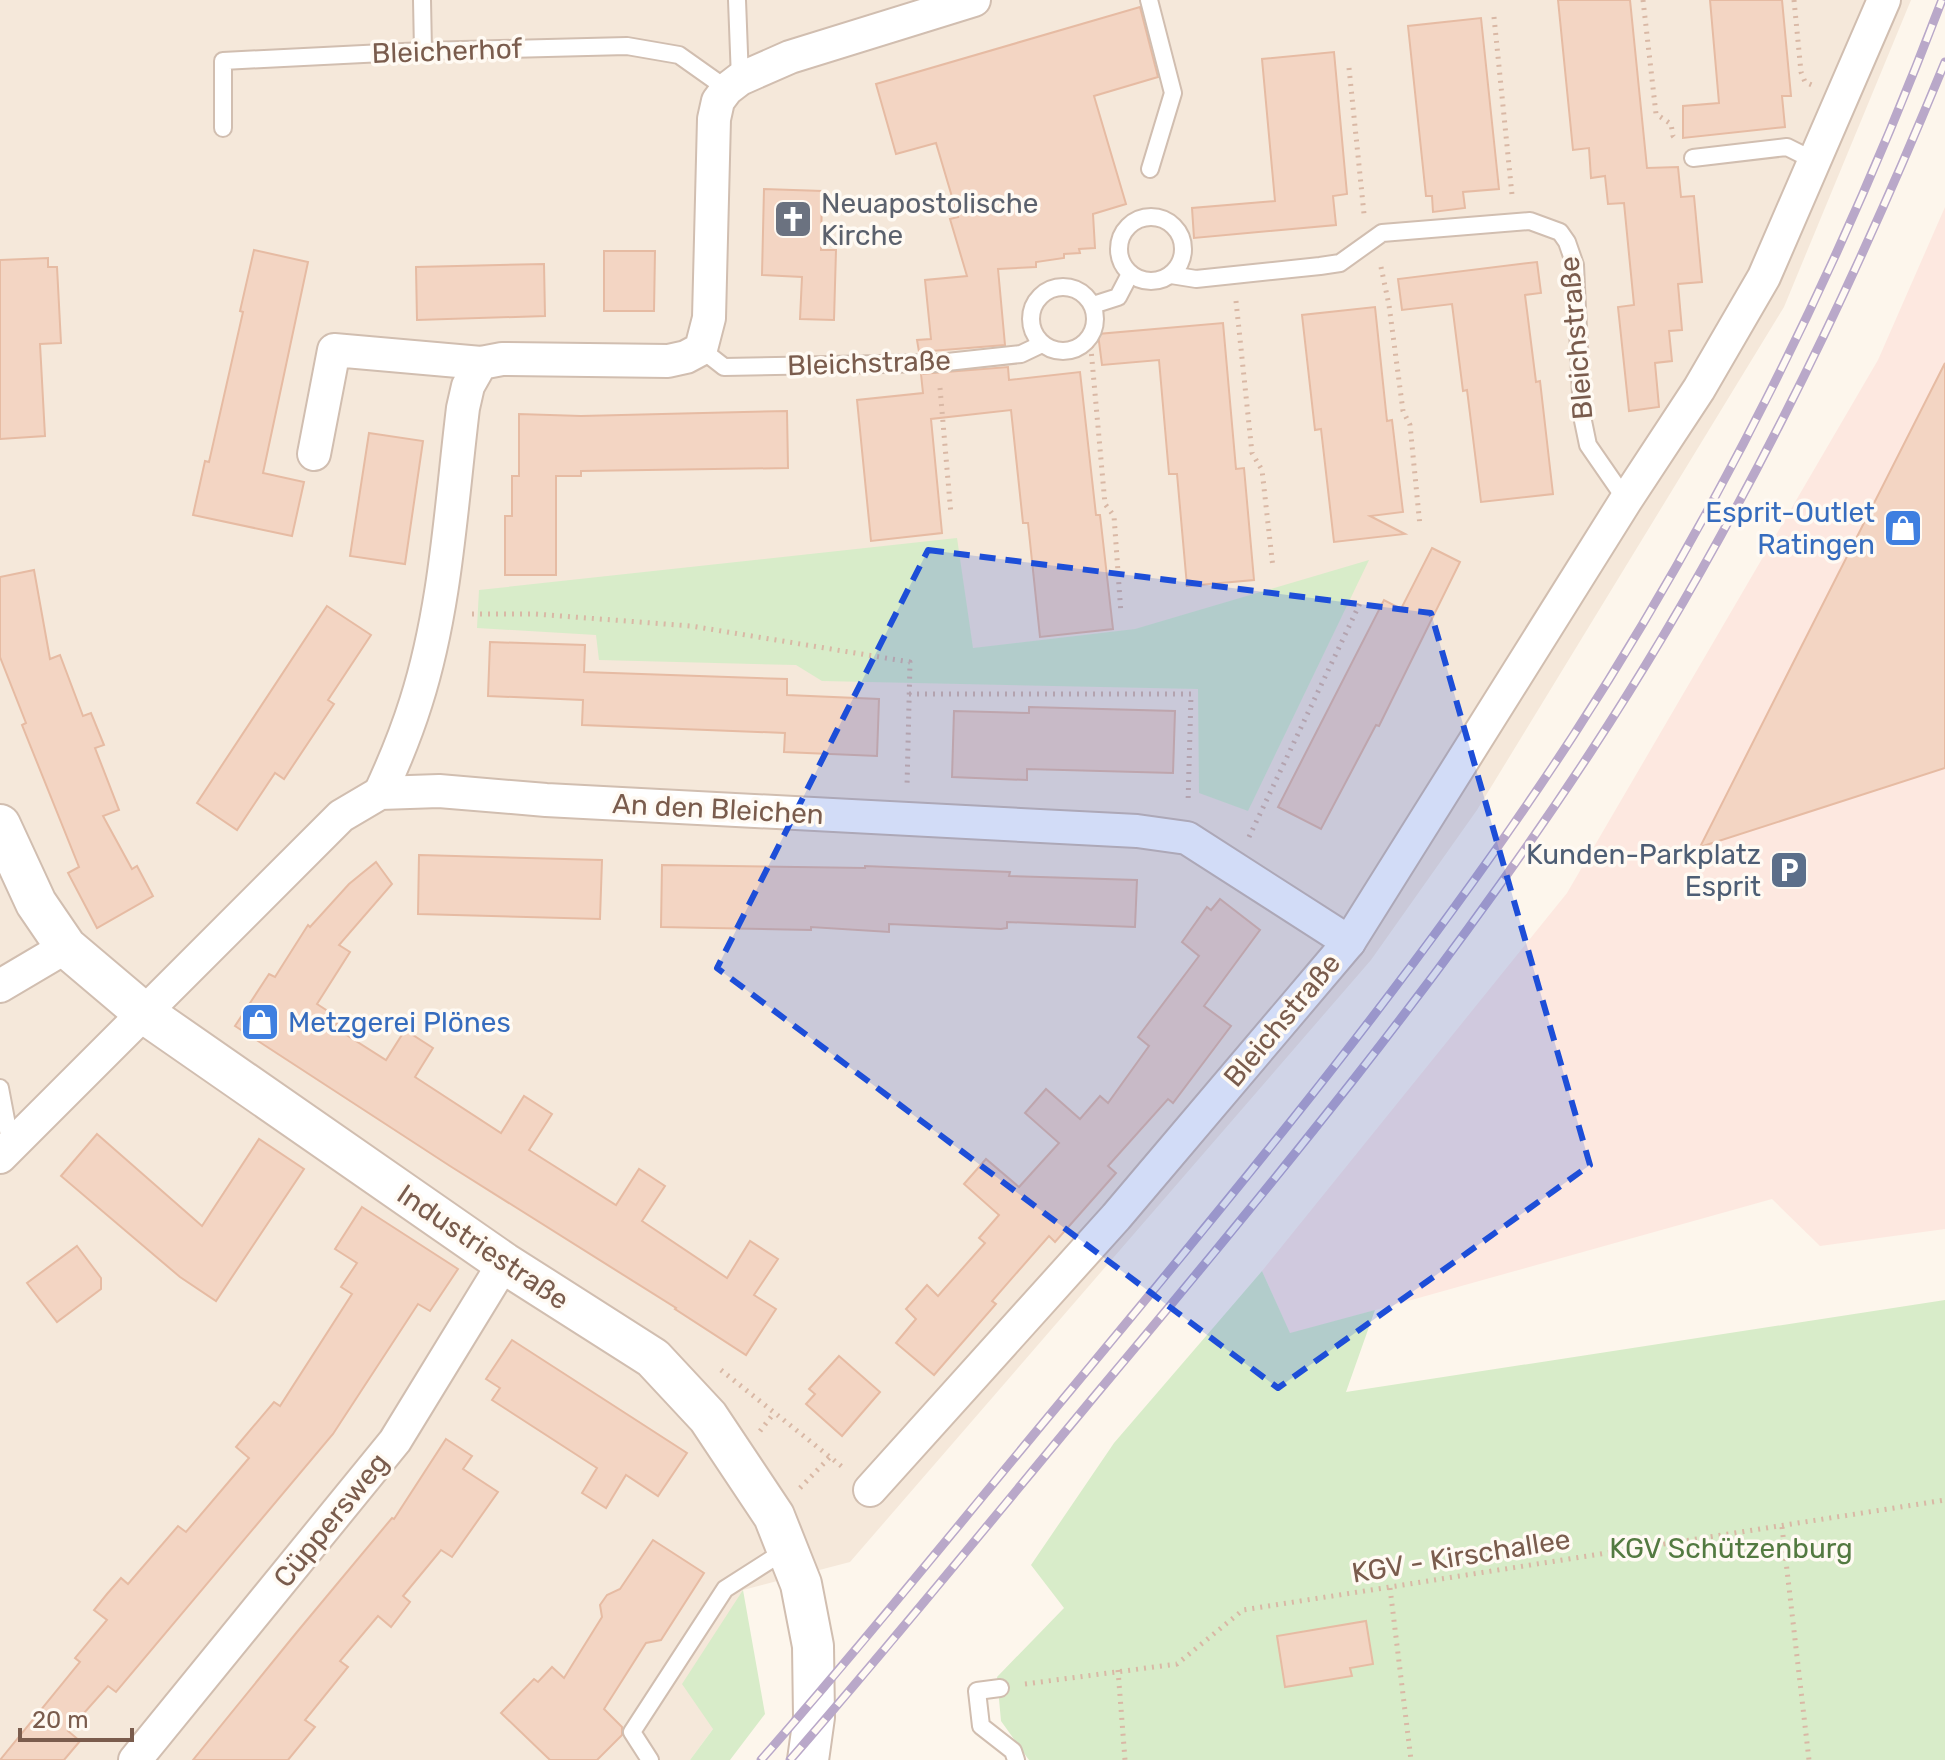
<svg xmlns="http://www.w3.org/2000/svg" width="1945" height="1760" font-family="Rubik,sans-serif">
<rect width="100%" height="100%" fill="#fdf6ec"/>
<!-- residential -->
<polygon fill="#f5e8da" points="0,0 1911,0 1784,307 1477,810 1371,960 850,1562 743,1590 713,1729 690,1760 0,1760"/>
<!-- commercial -->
<polygon fill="#fde8e0" points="1945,207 1945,1229 1820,1246 1772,1199 1290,1334 1262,1271 1567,893 1878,360"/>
<!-- green -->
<g fill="#d8ecc9">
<polygon points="957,538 973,648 1135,629 1369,560 1248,811 1199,793 1198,689 822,681 796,665 599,660 596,635 477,628 479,590"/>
<polygon points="1262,1271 1290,1333 1375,1310 1346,1392 1945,1300 1945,1760 1029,1760 1001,1721 997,1677 1064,1608 1031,1565 1114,1443"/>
<polygon points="743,1590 765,1714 730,1760 690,1760 713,1729 682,1684"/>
</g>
<!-- building -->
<g fill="#f3d5c3" stroke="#e6bba3" stroke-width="2">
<polygon points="1558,0 1630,0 1647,168 1678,167 1681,197 1694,196 1702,282 1678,284 1682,330 1669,331 1672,361 1655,363 1659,407 1629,411 1618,307 1634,305 1624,203 1608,204 1605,176 1591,178 1589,148 1573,150"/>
<polygon points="1710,0 1782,0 1791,96 1782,96 1785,127 1683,138 1683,106 1719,103"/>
<polygon points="1140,7 1158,77 1094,96 1126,204 1093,214 1095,248 1079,249 1080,253 1064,254 1064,258 1036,262 1036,267 998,269 1005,345 919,352 917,340 931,339 925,280 967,276 950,219 958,217 936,143 896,154 876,84"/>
<polygon points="1481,18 1499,189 1463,192 1465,208 1433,212 1432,196 1426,196 1408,26"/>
<polygon points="1334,52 1347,194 1333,196 1336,225 1194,238 1192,208 1275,201 1262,59"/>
<polygon points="764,189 822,191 821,250 836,250 834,320 800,319 802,277 762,275"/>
<polygon points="254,250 308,262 263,473 304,482 292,536 193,515 205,461 209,462 243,312 240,311"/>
<polygon points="604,251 655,251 654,311 604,311"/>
<polygon points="48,258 48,267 57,267 61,343 40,344 45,436 0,439 0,260"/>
<polygon points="1537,262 1541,293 1525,295 1536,382 1540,381 1553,494 1481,502 1467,390 1463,391 1452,304 1402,310 1398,279"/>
<polygon points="544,264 545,316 417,320 416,267"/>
<polygon points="1375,307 1387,421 1392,420 1403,512 1370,516 1405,534 1334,542 1321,429 1315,430 1302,315"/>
<polygon points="1223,323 1236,469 1244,468 1254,580 1187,586 1177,474 1169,474 1159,360 1102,365 1098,334"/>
<polygon points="1945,363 1945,768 1700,847 1791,667"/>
<polygon points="1008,367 1009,380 1080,372 1096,515 1100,515 1113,629 1040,637 1028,523 1023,523 1011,410 931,419 942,533 871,541 857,400 923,393 921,374"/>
<polygon points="787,411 788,468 581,471 581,476 556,476 556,575 505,575 505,516 512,516 512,476 519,476 519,414 581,416"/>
<polygon points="369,433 423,441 405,564 350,556"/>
<polygon points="1432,548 1460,562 1379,726 1376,725 1321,829 1278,807 1384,600 1401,609"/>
<polygon points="34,570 50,659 60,655 83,716 91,713 104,745 95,748 119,810 103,816 132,869 137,866 153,896 97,928 68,873 79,867 22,725 26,723 0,657 0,577"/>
<polygon points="327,606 371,635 328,700 334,704 284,779 275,773 237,830 197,803"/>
<polygon points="490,642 585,645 584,672 787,679 787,695 879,699 877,756 784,752 785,733 582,725 583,700 488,696"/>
<polygon points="1029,707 1175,711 1173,773 1027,769 1027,780 952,777 954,711 1029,713"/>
<polygon points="419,855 602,860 600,919 418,914"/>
<polygon points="376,862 392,884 339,945 350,952 317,1004 340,1019 334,1027 386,1060 405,1030 433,1048 415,1077 501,1133 524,1096 552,1114 529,1150 616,1205 639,1169 665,1186 642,1221 727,1278 750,1241 778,1259 754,1295 776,1309 746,1355 675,1309 676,1308 450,1166 235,1026 269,974 275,977 308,925 310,927 349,884"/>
<polygon points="662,865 865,868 865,866 1010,872 1009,876 1137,880 1135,927 1007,922 1007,928 1001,929 889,924 889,932 811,927 811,930 661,927"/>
<polygon points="1220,899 1260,930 1204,1006 1231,1026 1173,1103 1168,1099 1108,1166 1116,1173 1055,1242 1049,1236 992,1301 996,1304 934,1375 896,1343 916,1319 906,1309 927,1285 938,1296 985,1243 979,1238 999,1215 964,1184 986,1159 1019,1187 1059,1143 1025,1113 1046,1089 1080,1119 1100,1096 1108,1103 1149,1046 1138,1037 1199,956 1182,942 1207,907 1211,910"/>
<polygon points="97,1134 202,1226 259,1139 304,1169 216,1301 180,1277 61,1176"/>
<polygon points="362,1207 458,1269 430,1311 418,1304 333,1434 116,1692 108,1686 68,1731 80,1741 64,1760 0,1760 80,1662 75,1658 107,1620 94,1610 107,1594 121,1578 128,1584 178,1526 186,1532 249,1458 236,1447 274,1402 280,1406 352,1294 341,1287 357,1263 335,1249"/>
<polygon points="77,1246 101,1278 101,1289 57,1322 27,1283"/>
<polygon points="512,1340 687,1453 658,1496 626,1475 606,1508 582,1493 597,1468 492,1400 500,1388 486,1379"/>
<polygon points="839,1356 880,1392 842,1436 806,1404 815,1394 809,1389"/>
<polygon points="446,1439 472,1456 463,1469 498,1492 452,1557 441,1550 403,1596 410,1602 391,1627 378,1616 340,1661 348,1667 305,1720 315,1727 288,1760 193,1760 297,1632 392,1518 394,1519"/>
<polygon points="653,1540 704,1573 661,1640 646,1643 604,1709 622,1727 622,1735 597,1760 550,1760 501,1713 534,1679 538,1682 552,1667 564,1678 602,1617 600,1605 607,1595 620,1589"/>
<polygon points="1366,1621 1373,1664 1350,1668 1352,1676 1285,1687 1277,1636"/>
</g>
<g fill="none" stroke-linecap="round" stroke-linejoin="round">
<defs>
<g id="service">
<polyline points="422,0 423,51"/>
<polyline points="737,0 740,79"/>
<polyline points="1149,0 1173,93 1150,169"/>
<polyline points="223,128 223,61 423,51 627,46 679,55 727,89"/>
<polyline points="1693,158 1787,147 1815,161"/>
<circle cx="1151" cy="249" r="32"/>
<polyline points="1171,275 1196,279 1320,266 1340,263 1382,233 1530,221 1560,232 1567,242 1575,265 1582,416 1588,445 1626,500"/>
<circle cx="1063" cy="319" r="32"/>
<polyline points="1093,305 1118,297 1130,274"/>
<polyline points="701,349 724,367 938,363 1021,354 1042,344"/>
<polyline points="0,1088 11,1146"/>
<polyline points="1000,1688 977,1691 981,1726 1013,1751 1016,1760"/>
<polyline points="650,1760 632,1732 725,1589 786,1550"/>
</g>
<g id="minor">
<polyline points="314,454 334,350 481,363"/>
<path d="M380,793C394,763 406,734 416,702C446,608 451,506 463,408L468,386L481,363L502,359L668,361L686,357L701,349L709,318L714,119L718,101L727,89L740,79L790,57L974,0"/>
<polyline points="0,986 66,947"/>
<polyline points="0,1157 341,816 380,793 439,791 546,800 1137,831 1187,838 1349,942"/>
<polyline points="870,1490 1116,1217 1349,942 1626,500 1699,389 1764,277 1884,0"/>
<polyline points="135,1760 395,1441 504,1263"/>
</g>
<polyline id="tertiary" points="0,825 36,903 66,947 144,1013 504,1263 653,1358 708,1417 774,1516 801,1584 813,1646 814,1717 808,1760"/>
</defs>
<!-- service casing -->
<use href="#service" stroke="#d1beb0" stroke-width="20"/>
<!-- minor casing -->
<use href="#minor" stroke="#d1beb0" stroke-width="36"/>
<!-- tertiary casing -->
<use href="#tertiary" stroke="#d1beb0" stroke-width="44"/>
<!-- path -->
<g stroke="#d9b8a5" stroke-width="5" stroke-dasharray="2 6" stroke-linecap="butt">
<polyline points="1643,0 1656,114 1671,124 1673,136 1677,141"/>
<polyline points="1794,0 1801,72 1805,82 1812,85"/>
<polyline points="1494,17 1512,195"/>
<polyline points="1349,68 1364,214"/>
<polyline points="1381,267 1389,305 1403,411 1410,425 1420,526"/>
<polyline points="1236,301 1252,453 1262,470 1273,568"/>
<polyline points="1090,338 1105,504 1114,516 1121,614"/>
<polyline points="940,388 951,515"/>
<polyline points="472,614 535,614 691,626 910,662 907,786"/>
<polyline points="909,694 1191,694 1188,804"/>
<polyline points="1249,837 1362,599"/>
<polyline points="721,1370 845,1469"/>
<polyline points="760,1431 774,1413"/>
<polyline points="800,1488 830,1457"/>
<polyline points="1782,1527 1809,1760"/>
<polyline points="1390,1588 1411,1760"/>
<polyline points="1118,1670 1125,1760"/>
<polyline points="1025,1684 1177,1664 1243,1610 1945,1500"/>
</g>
<!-- service -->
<use href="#service" stroke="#fff" stroke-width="16"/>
<!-- minor -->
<use href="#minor" stroke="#fff" stroke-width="32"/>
<!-- tertiary -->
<use href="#tertiary" stroke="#fff" stroke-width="40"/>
<defs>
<g id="rail">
<path d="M761,1760C865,1642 963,1519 1064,1398C1242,1184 1420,970 1573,736C1723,505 1844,257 1942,0"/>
<path d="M790,1760C897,1637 999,1511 1103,1386C1274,1182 1444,976 1590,753C1733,535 1846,303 1945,62"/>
</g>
</defs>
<!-- rail casing -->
<use href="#rail" stroke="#b9a8c9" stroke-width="9"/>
<!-- rail -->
<use href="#rail" stroke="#fffaf3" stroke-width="6" stroke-dasharray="18" stroke-linecap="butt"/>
</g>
<!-- marked area -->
<path fill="#1d4ed8" fill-opacity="0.2" stroke="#1d4ed8" stroke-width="6" stroke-dasharray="16 10" stroke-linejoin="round" d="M928,550L1431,613L1590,1165L1278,1388L717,968Z"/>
<!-- icons -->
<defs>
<symbol id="church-square" viewBox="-11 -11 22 22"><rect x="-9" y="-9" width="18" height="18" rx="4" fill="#6b7280" stroke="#fffaf3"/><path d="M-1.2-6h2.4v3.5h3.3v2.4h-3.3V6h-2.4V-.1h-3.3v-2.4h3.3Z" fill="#fff"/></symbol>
<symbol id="shop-square" viewBox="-11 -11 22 22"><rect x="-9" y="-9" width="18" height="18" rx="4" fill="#3f7fe0" stroke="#fffaf3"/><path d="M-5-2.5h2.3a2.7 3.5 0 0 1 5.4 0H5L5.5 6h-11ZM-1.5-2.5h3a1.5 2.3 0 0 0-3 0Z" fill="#fff"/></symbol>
<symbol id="parking-square" viewBox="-11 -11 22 22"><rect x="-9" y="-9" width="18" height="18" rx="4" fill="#5c6f8a" stroke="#fffaf3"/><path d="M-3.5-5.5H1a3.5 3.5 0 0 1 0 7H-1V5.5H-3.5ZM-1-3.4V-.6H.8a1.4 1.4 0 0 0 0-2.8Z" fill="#fff"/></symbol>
</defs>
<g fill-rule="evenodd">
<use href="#church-square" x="771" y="197" width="44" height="44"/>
<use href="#shop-square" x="1881" y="506" width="44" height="44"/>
<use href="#parking-square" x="1767" y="848" width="44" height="44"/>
<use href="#shop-square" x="238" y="1000" width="44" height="44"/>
</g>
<g text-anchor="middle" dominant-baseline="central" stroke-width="7" stroke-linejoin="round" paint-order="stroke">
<!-- street labels -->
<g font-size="28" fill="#7a5c4d" stroke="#fffaf3">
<text transform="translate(447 51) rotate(-2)">Bleicherhof</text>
<text transform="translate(1576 338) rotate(-95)">Bleichstraße</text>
<text transform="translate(869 363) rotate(-2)">Bleichstraße</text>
<text transform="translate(718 809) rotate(3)">An den Bleichen</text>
<text transform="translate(1282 1020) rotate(-50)">Bleichstraße</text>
<text transform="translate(483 1247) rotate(34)">Industriestraße</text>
<text transform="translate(331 1520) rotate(-51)">Cüppersweg</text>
<text transform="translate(1461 1556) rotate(-9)">KGV - Kirschallee</text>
</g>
<!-- worship labels -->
<g font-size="28" fill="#5b616d" stroke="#fffaf3" text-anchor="start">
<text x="821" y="203">Neuapostolische<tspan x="821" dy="32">Kirche</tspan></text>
</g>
<!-- shop labels -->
<g font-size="28" fill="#366cbe" stroke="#fffaf3" text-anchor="end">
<text x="1875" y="512">Esprit-Outlet<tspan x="1875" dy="32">Ratingen</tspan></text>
<text x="288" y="1022" text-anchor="start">Metzgerei Plönes</text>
</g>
<!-- service labels -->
<g font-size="28" fill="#4e5e75" stroke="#fffaf3" text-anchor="end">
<text x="1761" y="854">Kunden-Parkplatz<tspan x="1761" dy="32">Esprit</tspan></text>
</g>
<!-- park labels -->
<g font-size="28" fill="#537a41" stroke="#fffaf3">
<text x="1731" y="1548">KGV Schützenburg</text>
</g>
</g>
<!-- scale -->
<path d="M20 1728v12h112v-12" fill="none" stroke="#7a5c4d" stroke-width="4"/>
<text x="32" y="1728" font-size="24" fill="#7a5c4d" stroke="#fffaf3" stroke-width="6" paint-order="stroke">20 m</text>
</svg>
